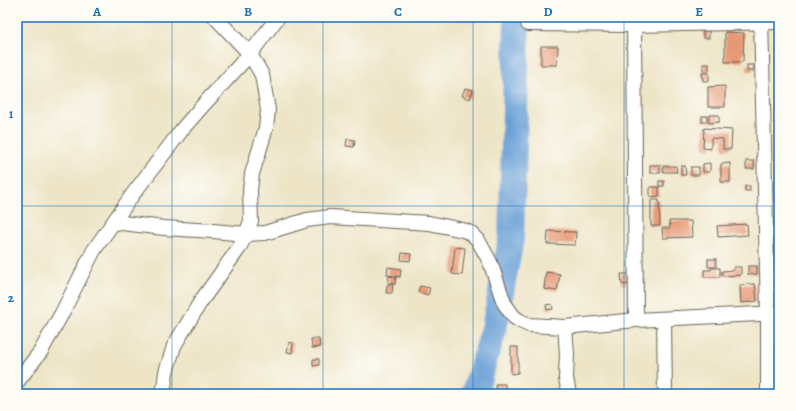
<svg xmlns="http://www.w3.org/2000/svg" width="796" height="411" font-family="Alegreya,serif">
<rect width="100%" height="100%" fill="#fdfcf7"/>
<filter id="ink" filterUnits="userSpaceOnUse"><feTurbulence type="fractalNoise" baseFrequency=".025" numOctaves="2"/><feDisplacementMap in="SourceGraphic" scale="8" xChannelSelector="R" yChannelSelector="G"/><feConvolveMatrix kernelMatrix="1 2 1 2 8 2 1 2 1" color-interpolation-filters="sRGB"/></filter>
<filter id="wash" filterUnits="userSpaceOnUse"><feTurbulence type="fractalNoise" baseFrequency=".012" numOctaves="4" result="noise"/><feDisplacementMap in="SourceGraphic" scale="16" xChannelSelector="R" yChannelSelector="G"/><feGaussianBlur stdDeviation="0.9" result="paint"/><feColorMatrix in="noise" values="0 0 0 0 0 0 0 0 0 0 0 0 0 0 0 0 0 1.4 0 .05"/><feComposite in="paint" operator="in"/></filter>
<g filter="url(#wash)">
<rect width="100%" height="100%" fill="#eee5c7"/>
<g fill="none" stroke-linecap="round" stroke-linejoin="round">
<!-- river -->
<polyline stroke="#6aa0d7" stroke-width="26" points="474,394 494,329 511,239 515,113 517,17"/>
</g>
<g id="blocks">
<!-- building -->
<g fill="#e79974">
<rect x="703" y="31" width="6" height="7"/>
<polygon points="725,32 744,33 743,62 725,62"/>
<polygon points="541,46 558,46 557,65 541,65"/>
<rect x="703" y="64" width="6" height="7"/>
<rect x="747" y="65" width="6" height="6"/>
<polygon points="702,73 709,73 709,81 703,81"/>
<polygon points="725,86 725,107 708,107 708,87"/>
<polygon points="465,88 473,90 470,99 462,96"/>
<polygon points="709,115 719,115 719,122 709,123"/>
<rect x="702" y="116" width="5" height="6"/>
<polygon points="704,128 732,130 731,149 723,149 723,139 711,138 711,149 703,148"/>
<polygon points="347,139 355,140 354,147 346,146"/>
<rect x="746" y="161" width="8" height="8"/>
<polygon points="710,163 710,172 703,172 703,164"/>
<polygon points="730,163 730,182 721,182 721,164"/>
<rect x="650" y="165" width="10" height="8"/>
<polygon points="663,166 676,166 677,172 663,172"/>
<polygon points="681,166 685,166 686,175 681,175"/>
<rect x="691" y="167" width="8" height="8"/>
<rect x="659" y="181" width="5" height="5"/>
<rect x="745" y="186" width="5" height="5"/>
<polygon points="650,187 659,187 659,196 650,197"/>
<polygon points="651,200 659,200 660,226 651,226"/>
<polygon points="669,221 691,221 692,237 663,238 662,228 670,228"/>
<polygon points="747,224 748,235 718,237 717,226"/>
<polygon points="548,231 576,232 575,245 547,244"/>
<polygon points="455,247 465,248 462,275 452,274"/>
<polygon points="402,253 411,254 410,261 401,260"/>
<rect x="708" y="259" width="8" height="8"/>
<rect x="748" y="266" width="9" height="8"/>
<polygon points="388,267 401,269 400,277 387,275"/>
<polygon points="734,267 741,267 741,275 722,276 722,271 734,270"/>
<polygon points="711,268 720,268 720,277 704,277 704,270 711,270"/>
<polygon points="546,272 560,274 557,291 544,289"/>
<polygon points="621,274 629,274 629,284 622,285"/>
<polygon points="389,276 396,277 395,284 388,283"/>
<polygon points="755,284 757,301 741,303 740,285"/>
<polygon points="387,285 393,285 392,293 386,293"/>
<polygon points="420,286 430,288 428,295 418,292"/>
<polygon points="552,304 553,309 547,310 546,305"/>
<polygon points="311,339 319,339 320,347 312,348"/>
<polygon points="289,342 293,343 292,353 287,352"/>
<polygon points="511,347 518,347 518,373 511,374"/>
<polygon points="313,359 319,359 319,365 313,366"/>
<polygon points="496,384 505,384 506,394 496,394"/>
</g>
</g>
</g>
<g filter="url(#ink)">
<use href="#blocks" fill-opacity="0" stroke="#666258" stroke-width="1"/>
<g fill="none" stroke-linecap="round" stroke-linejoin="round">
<defs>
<g id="minor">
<polyline points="634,17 636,320"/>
<polyline points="761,17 768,314 768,394"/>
<polyline points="528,24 634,25 779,22"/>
<polyline points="114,222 164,228 213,231 246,234 265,233 307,220 330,217 429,223 463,230 471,233 478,240 490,262 497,282 504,303 514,317 520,321 529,325 565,327 636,320 779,313"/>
<polyline points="664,319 665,394"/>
<polyline points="565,327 567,354 566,378 569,394"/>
<polyline points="17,382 41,351 61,315 94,250 133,194 184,127 205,103 250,54 278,17"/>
<polyline points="163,394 166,372 174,346 201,301 239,248 246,234 251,221 250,190 252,174 266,128 268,110 262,75 250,54 215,17"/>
</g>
</defs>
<!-- minor casing -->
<use href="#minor" stroke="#666258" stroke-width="16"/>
<!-- minor -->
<use href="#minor" stroke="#fff" stroke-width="14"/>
</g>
</g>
<!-- grid -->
<path fill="none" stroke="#1f6fb2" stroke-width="1" stroke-opacity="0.55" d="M172,17V394M323,17V394M473,17V394M624,17V394M17,206H779"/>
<!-- margin -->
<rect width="796" height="411" fill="none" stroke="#fdfcf7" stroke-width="44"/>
<rect x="22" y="22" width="752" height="367" fill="none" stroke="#1f6fb2" stroke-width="1.5"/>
<g font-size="13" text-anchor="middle" font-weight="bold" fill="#1f6fb2">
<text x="97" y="16">A</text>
<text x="248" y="16">B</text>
<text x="398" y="16">C</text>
<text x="548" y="16">D</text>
<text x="699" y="16">E</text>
<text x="11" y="118">1</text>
<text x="11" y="302">2</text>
</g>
</svg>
